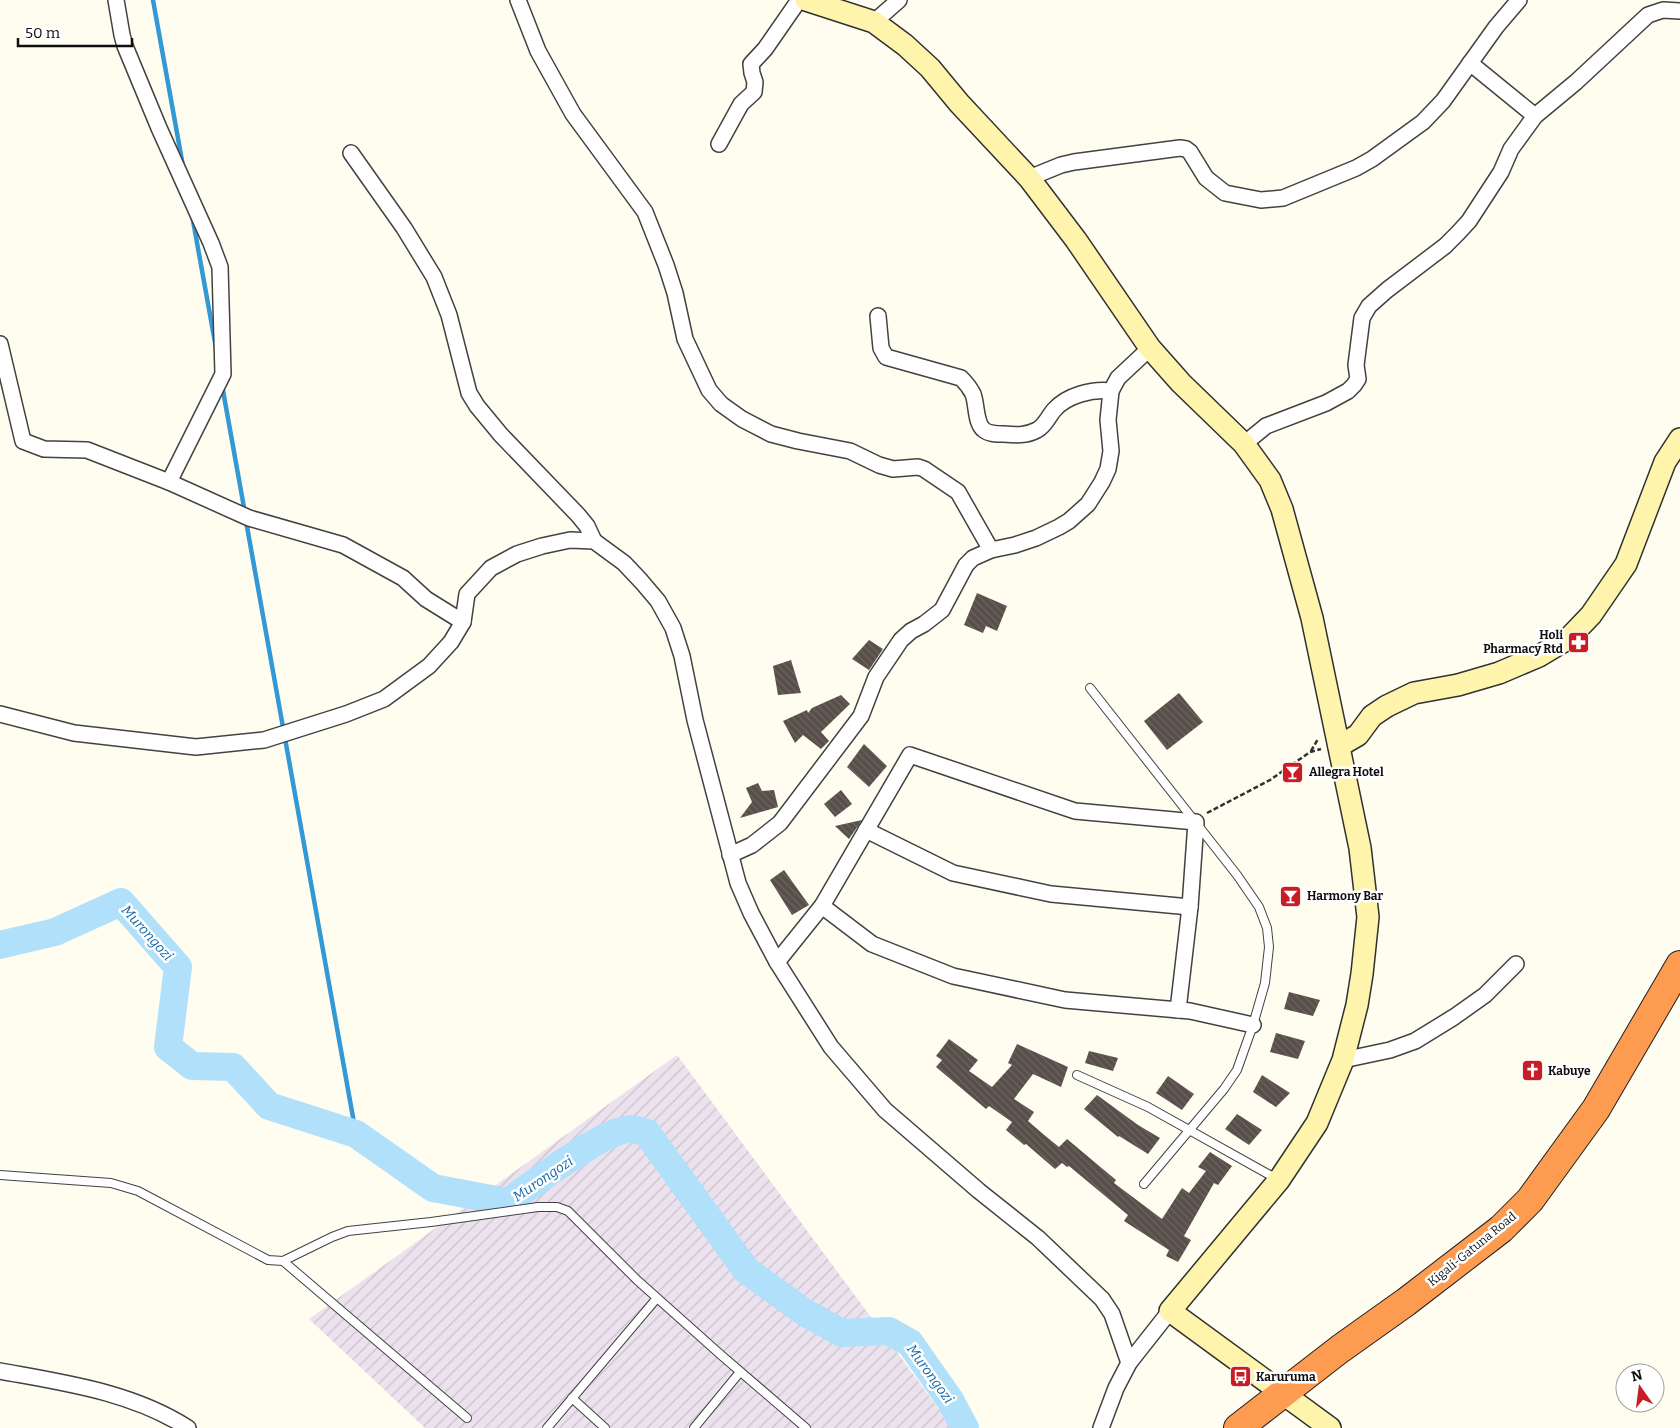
<svg xmlns="http://www.w3.org/2000/svg" width="1680" height="1428" font-family="Bitter,serif">
<defs>
<pattern id="industrial-furrows" width="10" height="10" patternUnits="userSpaceOnUse" patternTransform="scale(1.25)"><rect width="10" height="10" fill="#ece2ee"/><path d="M-1 1l2-2M0 10L10 0M9 11l2-2" fill="none" stroke="#c9c1cb"/></pattern>
<pattern id="building-back-hatch" width="6" height="6" patternUnits="userSpaceOnUse" patternTransform="scale(1.25)"><rect width="6" height="6" fill="#584f4a"/><path d="M-1 5l2 2M0 0l6 6M5-1l2 2" fill="none" stroke="#6b6460"/></pattern>
</defs>
<rect width="100%" height="100%" fill="#fffcf0"/>
<!-- industrial -->
<polygon fill="url(#industrial-furrows)" points="677,1055 953,1428 425,1428 309,1319"/>
<g fill="none" stroke-linecap="round" stroke-linejoin="round">
<!-- stream -->
<g stroke="#3398d6" stroke-width="4.5">
<polyline points="153,0 183,166"/>
<polyline points="192,215 216,348"/>
<polyline points="222,385 245,513"/>
<polyline points="246,521 356,1134"/>
</g>
<!-- river -->
<path stroke="#b1e0fa" stroke-width="28" d="M0,945L55,932L121,902L178,967L168,1047L192,1066L233,1067L269,1106L356,1134L433,1188L508,1202C530,1186 607,1127 632,1129C637,1129 642,1132 647,1133L746,1270L804,1312L842,1333L889,1331L910,1343L950,1400L965,1428"/>
</g>
<!-- building -->
<g fill="url(#building-back-hatch)">
<polygon points="977,593 1007,606 997,631 986,626 983,633 964,625"/>
<polygon points="869,640 883,649 869,670 852,659"/>
<polygon points="791,660 801,693 778,695 773,666"/>
<polygon points="1179,693 1203,722 1167,750 1144,721"/>
<polygon points="841,695 850,704 821,732 829,741 821,749 803,735 795,743 783,721 807,710 808,713 812,708"/>
<polygon points="864,744 887,766 869,787 847,767"/>
<polygon points="758,783 762,791 774,790 778,807 740,818 752,802 746,788"/>
<polygon points="841,790 852,804 835,817 824,804"/>
<polygon points="862,820 849,839 835,826"/>
<polygon points="784,870 809,905 792,915 770,880"/>
<polygon points="1289,992 1320,1000 1313,1016 1284,1009"/>
<polygon points="1276,1033 1305,1041 1298,1059 1270,1052"/>
<polygon points="949,1039 978,1060 969,1071 992,1087 1012,1065 1008,1063 1017,1044 1068,1067 1061,1087 1033,1074 1014,1099 1034,1112 1028,1121 1043,1134 1059,1147 1067,1139 1116,1180 1114,1183 1162,1219 1182,1188 1189,1193 1206,1171 1198,1167 1210,1152 1232,1166 1218,1185 1214,1183 1184,1236 1191,1240 1178,1262 1166,1256 1169,1250 1124,1221 1128,1215 1069,1166 1067,1167 1062,1163 1055,1169 1026,1144 1024,1145 1006,1130 1012,1122 989,1106 986,1109 936,1067 942,1060 936,1056"/>
<polygon points="1089,1051 1118,1058 1113,1071 1085,1063"/>
<polygon points="1262,1075 1290,1093 1276,1107 1253,1092"/>
<polygon points="1168,1076 1194,1094 1182,1110 1156,1093"/>
<polygon points="1097,1095 1138,1125 1160,1138 1148,1154 1119,1136 1118,1137 1084,1109"/>
<polygon points="1237,1114 1262,1130 1249,1145 1225,1129"/>
</g>
<g fill="none" stroke-linecap="round" stroke-linejoin="round">
<defs>
<g id="lane">
<polyline points="1090,688 1237,875 1259,907 1267,928 1269,947 1265,983 1253,1025 1237,1070 1224,1089 1144,1184"/>
<polyline points="1077,1075 1148,1107 1277,1179"/>
<polyline points="0,1175 111,1183 138,1191 268,1260 283,1261 332,1237 348,1231 431,1222 538,1207 557,1207 568,1211 637,1280 721,1355 806,1428"/>
<polyline points="283,1261 467,1418"/>
<polyline points="572,1398 605,1428"/>
<polyline points="547,1428 657,1298"/>
<polyline points="694,1428 740,1372"/>
</g>
<g id="street">
<polyline points="116,0 122,35 125,46 159,128 211,243 220,267 223,374 169,482"/>
<polyline points="518,0 538,51 573,114 645,212 666,265 675,293 685,339 709,390 721,404 742,419 771,434 798,441 850,451 879,465 893,469 918,467 924,469 958,492 991,550"/>
<polyline points="874,22 899,0"/>
<polyline points="1470,63 1535,116"/>
<polyline points="719,144 741,104 754,92 755,82 752,73 751,64 765,49 799,0"/>
<polyline points="351,153 404,228 434,277 449,315 469,393 477,406 501,435 578,515 587,526 594,541"/>
<polyline points="1029,178 1061,165 1074,162 1180,148 1186,149 1190,152 1206,178 1225,193 1261,200 1283,198 1356,168 1372,159 1423,122 1443,101 1496,27 1519,0"/>
<path d="M878,316L881,348L886,357L961,378C966,383 970,388 973,394C977,404 975,423 984,430C989,434 997,434 1003,434C1015,435 1026,436 1037,430C1045,426 1048,417 1054,410C1067,395 1092,389 1111,391"/>
<polyline points="0,344 23,441 44,449 87,450 169,482 249,518 343,545 403,578 426,599 463,622"/>
<polyline points="1244,444 1266,426 1326,403 1348,391 1354,385 1358,379 1356,365 1362,318 1369,306 1387,290 1445,246 1458,233 1469,221 1501,172 1511,149 1535,116 1576,82 1648,15 1663,10 1680,11"/>
<polyline points="0,714 74,733 196,747 264,740 346,714 384,699 429,666 451,642 463,622 467,594 491,568 517,554 542,546 570,540 594,541 624,563 641,581 658,601 673,628 682,656 695,720 738,883 751,913 777,962 831,1047 885,1110 979,1191 1038,1238 1102,1299 1112,1314 1129,1363"/>
<polyline points="866,830 953,873 1051,894 1190,907"/>
<polyline points="730,855 752,845 780,823 861,716 876,677 901,640 911,631 924,624 942,610 966,565 973,558 991,550 1015,545 1036,538 1059,527 1069,521 1088,504 1102,482 1108,469 1111,451 1108,420 1111,391 1118,378 1150,348"/>
<polyline points="822,906 872,944 953,976 1065,1000 1190,1011 1253,1025"/>
<polyline points="777,962 822,906 910,755 1075,811 1196,822 1190,907 1178,1010"/>
<polyline points="1343,1060 1390,1050 1415,1041 1454,1017 1485,995 1516,964"/>
<path d="M0,1371C65,1383 132,1392 188,1428"/>
<polyline points="1101,1428 1116,1388 1129,1363 1170,1311"/>
</g>
<g id="secondary">
<polyline points="806,0 874,22 905,45 930,68 959,103 1029,178 1076,240 1150,348 1181,383 1244,444 1270,480 1282,509 1312,618 1360,848 1368,917 1362,974 1357,1005 1343,1060 1317,1123 1279,1180 1170,1311 1330,1428"/>
<polyline points="1339,746 1358,735 1372,716 1387,706 1414,693 1458,685 1499,673 1539,656 1569,638 1591,615 1626,564 1665,462 1680,439"/>
</g>
<polyline id="highway" points="1238,1428 1340,1349 1406,1302 1501,1229 1530,1200 1596,1109 1680,965"/>
</defs>
<!-- lane casing -->
<use href="#lane" stroke="#424242" stroke-width="10"/>
<!-- street casing -->
<use href="#street" stroke="#424242" stroke-width="18"/>
<!-- secondary casing -->
<use href="#secondary" stroke="#313131" stroke-width="24"/>
<!-- highway casing -->
<use href="#highway" stroke="#202020" stroke-width="30"/>
<!-- path -->
<g stroke="#313131" stroke-width="2.5" stroke-dasharray="5 2.5" stroke-linecap="butt">
<polyline points="1311,751 1318,739"/>
<polyline points="1207,813 1270,780 1310,752 1321,749"/>
</g>
<!-- lane -->
<use href="#lane" stroke="#fff" stroke-width="8"/>
<!-- street -->
<use href="#street" stroke="#fff" stroke-width="15"/>
<!-- secondary -->
<use href="#secondary" stroke="#fff4ab" stroke-width="21"/>
<!-- highway -->
<use href="#highway" stroke="#fd9c50" stroke-width="28"/>
</g>
<!-- icons -->
<defs>
<symbol id="pharmacy-square" viewBox="-11 -11 22 22"><rect x="-9" y="-9" width="18" height="18" rx="4" fill="#c81d27" stroke="#fff"/><path d="M-2-6h4v4h4v4h-4v4h-4v-4h-4v-4h4Z" fill="#fff"/></symbol>
<symbol id="bar-square" viewBox="-11 -11 22 22"><rect x="-9" y="-9" width="18" height="18" rx="4" fill="#c81d27" stroke="#fff"/><path d="M-6-5H6L.8 .8V4.5H3.5V6h-7V4.5H-.8V.8Z" fill="#fff"/></symbol>
<symbol id="church-square" viewBox="-11 -11 22 22"><rect x="-9" y="-9" width="18" height="18" rx="4" fill="#c81d27" stroke="#fff"/><path d="M-1.2-6h2.4v3.5h3.3v2.4h-3.3V6h-2.4V-.1h-3.3v-2.4h3.3Z" fill="#fff"/></symbol>
<symbol id="bus-square" viewBox="-11 -11 22 22"><rect x="-9" y="-9" width="18" height="18" rx="4" fill="#c81d27" stroke="#fff"/><path d="M-5-6H5V4H4V6H2V4H-2V6H-4V4H-5ZM-3.5-4V0h7V-4ZM-3.5 1.2v1.5H-2V1.2ZM2 1.2v1.5H3.5V1.2Z" fill="#fff"/></symbol>
</defs>
<g fill-rule="evenodd">
<use href="#pharmacy-square" x="1566" y="630" width="25" height="25"/>
<use href="#bar-square" x="1280" y="760" width="25" height="25"/>
<use href="#bar-square" x="1278" y="884" width="25" height="25"/>
<use href="#church-square" x="1520" y="1058" width="25" height="25"/>
<use href="#bus-square" x="1228" y="1364" width="25" height="25"/>
</g>
<g text-anchor="middle" dominant-baseline="central" stroke-width="5" stroke-linejoin="round" paint-order="stroke">
<!-- poi labels -->
<g font-size="12" font-weight="bold" fill="#0f0f0f" stroke="#fff" text-anchor="start">
<text x="1563" y="635" text-anchor="end">Holi<tspan x="1563" dy="14">Pharmacy Rtd</tspan></text>
<text x="1309" y="772">Allegra Hotel</text>
<text x="1307" y="896">Harmony Bar</text>
<text x="1548" y="1071">Kabuye</text>
<text x="1256" y="1377">Karuruma</text>
</g>
<!-- street labels -->
<g font-size="12" fill="#0f0f0f" stroke="#fff">
<text transform="translate(1472 1249) rotate(-39)">Kigali-Gatuna Road</text>
</g>
<!-- water labels -->
<g font-size="14" font-style="italic" fill="#0f68a9" stroke="#fff">
<text transform="translate(147 933) rotate(48)">Murongozi</text>
<text transform="translate(543 1179) rotate(-34)">Murongozi</text>
<text transform="translate(930 1374) rotate(54)">Murongozi</text>
</g>
</g>
<!-- north arrow -->
<g transform="translate(1640 1388) rotate(346)"><circle r="24" fill="#ffffff" stroke="#9f9f9f"/>
<path d="M0-4L9 19L0 12L-9 19Z" fill="#c81d27"/>
<text y="-8" font-size="14" font-weight="bold" text-anchor="middle" fill="#0f0f0f">N</text>
</g>
<!-- scale -->
<path d="M18 38v8h114v-8" fill="none" stroke="#0f0f0f" stroke-width="2.5"/>
<text x="25" y="38" font-size="15" fill="#0f0f0f" stroke="#ffffff" stroke-width="4" paint-order="stroke">50 m</text>
</svg>
